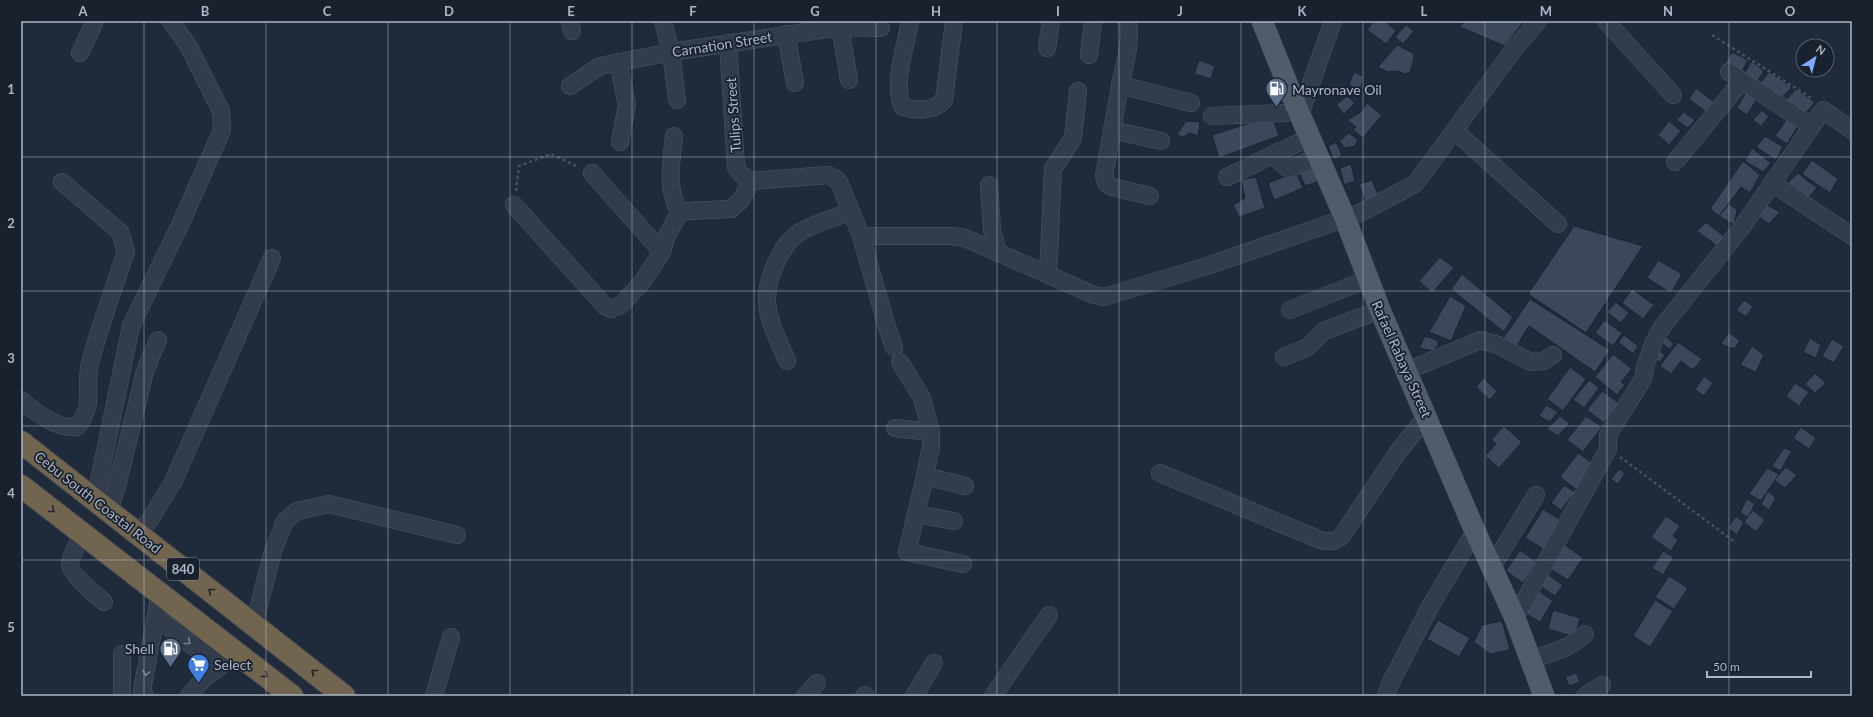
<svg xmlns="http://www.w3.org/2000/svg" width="1873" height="717" font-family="Lato,sans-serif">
<rect width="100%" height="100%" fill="#1f2a3a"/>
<!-- building -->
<g fill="#3b485b" stroke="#1b2331">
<polygon points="1374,21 1385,21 1396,31 1386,44 1367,30"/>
<polygon points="1464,21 1524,21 1505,46 1460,27"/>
<polygon points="1406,25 1414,31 1403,44 1395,37"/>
<polygon points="1397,45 1413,53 1414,59 1410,72 1405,74 1398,71 1388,72 1378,67"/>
<polygon points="1732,52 1748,60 1740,75 1724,65"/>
<polygon points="1199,60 1215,66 1211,79 1194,74"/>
<polygon points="1752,61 1764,71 1755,84 1744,74"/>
<polygon points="1354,72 1364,77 1360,90 1349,85"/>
<polygon points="1769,72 1792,87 1779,101 1759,85"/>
<polygon points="1696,88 1714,102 1706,112 1689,99"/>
<polygon points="1796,89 1815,102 1803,116 1784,102"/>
<polygon points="1746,92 1757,99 1747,115 1737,108"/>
<polygon points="1347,96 1355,103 1344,114 1336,105"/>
<polygon points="1367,103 1382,115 1363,138 1353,130 1356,127 1347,120 1361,112"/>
<polygon points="1762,110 1769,117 1761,126 1753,120"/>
<polygon points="1684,112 1695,120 1688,128 1676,120"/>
<polygon points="1272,116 1279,136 1219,158 1212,135"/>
<polygon points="1789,116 1799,124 1787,144 1775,136"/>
<polygon points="1186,121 1200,122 1198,136 1190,133 1183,137 1177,135"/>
<polygon points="1669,121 1681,131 1669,145 1658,135"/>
<polygon points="1349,133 1358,140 1355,146 1345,148 1339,141"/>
<polygon points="1765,136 1783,147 1776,160 1756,147"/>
<polygon points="1336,142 1342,155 1334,160 1328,146"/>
<polygon points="1752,148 1771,163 1763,172 1745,161"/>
<polygon points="1812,160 1838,179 1830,193 1802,174"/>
<polygon points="1743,161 1760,175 1750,193 1741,187 1719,216 1710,209"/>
<polygon points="1314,164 1320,181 1305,186 1298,170"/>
<polygon points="1351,164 1355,181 1344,185 1340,168"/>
<polygon points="1296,172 1303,188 1274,200 1268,183"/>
<polygon points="1798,173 1817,188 1808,198 1788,183"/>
<polygon points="1256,177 1265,208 1239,217 1233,205 1245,198 1241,180"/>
<polygon points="1372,180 1379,197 1365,201 1359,184"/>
<polygon points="1729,204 1737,210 1734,225 1719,216"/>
<polygon points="1767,205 1780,212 1769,224 1758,216"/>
<polygon points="1706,222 1726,238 1721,249 1697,231"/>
<polygon points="1574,226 1643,246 1586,333 1528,294"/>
<polygon points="1440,257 1454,268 1432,293 1419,281"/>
<polygon points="1658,260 1682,274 1671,293 1647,278"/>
<polygon points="1462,274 1513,317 1504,332 1451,289"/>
<polygon points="1632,289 1654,305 1643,319 1622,303"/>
<polygon points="1450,296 1466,306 1451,341 1429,332"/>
<polygon points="1530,299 1610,350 1595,372 1529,326 1516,347 1502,340"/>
<polygon points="1744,300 1753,306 1746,317 1736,310"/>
<polygon points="1616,302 1629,313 1621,323 1607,312"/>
<polygon points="1604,320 1622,333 1613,346 1595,333"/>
<polygon points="1729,332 1740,341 1734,349 1721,344"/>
<polygon points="1624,335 1638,346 1633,354 1618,342"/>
<polygon points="1425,336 1437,340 1438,345 1433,351 1419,348"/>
<polygon points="1665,336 1674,344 1669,349 1661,342"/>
<polygon points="1810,338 1821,345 1816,358 1803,352"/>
<polygon points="1832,339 1844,346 1834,363 1822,356"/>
<polygon points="1678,342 1702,359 1693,370 1681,361 1671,374 1660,366"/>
<polygon points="1752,346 1764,355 1756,372 1740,365"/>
<polygon points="1658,350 1665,355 1660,362 1653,357"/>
<polygon points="1613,354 1632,369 1621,382 1625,385 1617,395 1595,377"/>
<polygon points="1570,367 1586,379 1563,411 1547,399"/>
<polygon points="1815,373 1826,383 1815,393 1805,384"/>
<polygon points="1704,376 1713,383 1704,396 1695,390"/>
<polygon points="1483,378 1497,391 1490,400 1476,387"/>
<polygon points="1589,380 1599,388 1584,408 1573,400"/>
<polygon points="1795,383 1809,392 1799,406 1786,396"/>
<polygon points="1602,391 1619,403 1604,423 1587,410"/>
<polygon points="1546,405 1558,412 1550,422 1539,416"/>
<polygon points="1560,416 1570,423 1558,436 1547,429"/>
<polygon points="1586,416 1602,427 1583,452 1567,440"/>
<polygon points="1504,426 1522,442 1499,468 1485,456 1496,444 1491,440"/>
<polygon points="1801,427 1816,438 1809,449 1793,438"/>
<polygon points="1784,448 1792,451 1780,471 1772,466"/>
<polygon points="1578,453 1595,465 1577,490 1560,477"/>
<polygon points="1786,467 1797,475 1785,488 1774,480"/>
<polygon points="1767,468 1779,474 1761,501 1749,494"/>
<polygon points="1619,469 1625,473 1618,484 1611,479"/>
<polygon points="1564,485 1575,492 1561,510 1551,503"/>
<polygon points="1768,491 1776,498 1769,510 1761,504"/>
<polygon points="1747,499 1755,504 1748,518 1740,512"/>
<polygon points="1543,509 1562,521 1544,549 1525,538"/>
<polygon points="1753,510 1765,520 1756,532 1744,522"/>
<polygon points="1666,516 1680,526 1673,536 1678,540 1671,551 1651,537"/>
<polygon points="1736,516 1744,522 1737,535 1728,528"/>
<polygon points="1565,545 1583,558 1568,580 1549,568"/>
<polygon points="1520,550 1537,562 1523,583 1506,571"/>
<polygon points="1663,551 1674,557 1663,575 1652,568"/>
<polygon points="1548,575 1563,585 1555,596 1540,586"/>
<polygon points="1669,576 1688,588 1674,609 1655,597"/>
<polygon points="1539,591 1553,601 1540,622 1525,613"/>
<polygon points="1655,600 1673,611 1650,647 1633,636"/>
<polygon points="1553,610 1580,618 1575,637 1548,629"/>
<polygon points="1438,620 1470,638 1459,657 1427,639"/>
<polygon points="1502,621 1510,650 1490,654 1474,642 1482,625"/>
<polygon points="1576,673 1580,682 1569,686 1565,677"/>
<polygon points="1569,693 1569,696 1559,696 1558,695"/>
</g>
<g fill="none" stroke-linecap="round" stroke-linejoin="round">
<defs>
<g id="minor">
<polyline points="570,21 572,31"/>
<polyline points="663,21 671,52 677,100"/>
<path d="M910,21C906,45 892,85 903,107C916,111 936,111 944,100L954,21"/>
<path d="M1128,21C1132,44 1124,65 1120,87C1114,116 1110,146 1104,175L1106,183L1112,187L1150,196"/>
<polyline points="1606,21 1673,95"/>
<polyline points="840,27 849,80"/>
<polyline points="786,34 795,83"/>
<polyline points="728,43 736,167 741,174 751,181"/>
<polyline points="1047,48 1051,21"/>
<polyline points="80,53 95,21"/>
<polyline points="1089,55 1093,21"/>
<polyline points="618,62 627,105 620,142"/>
<polyline points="1729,72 1811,126"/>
<polyline points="1120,85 1191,103"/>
<polyline points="570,86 600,66 671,52 840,27 881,28"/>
<polyline points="1300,115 1333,21"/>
<polyline points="1212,116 1285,113 1297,108"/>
<polyline points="1112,130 1161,141"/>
<polyline points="1455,131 1558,224"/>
<path d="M674,136C671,167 666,184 679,213"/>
<polyline points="1277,152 1282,164 1289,169 1318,157"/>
<polyline points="1675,162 1741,82"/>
<polyline points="592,173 662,252"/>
<path d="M1227,177C1255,164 1281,150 1310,138"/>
<polyline points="1772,183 1852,236"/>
<polyline points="989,185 992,230 998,253"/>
<polyline points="514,205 605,306 611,309 621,305 643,281 662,252 666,238 679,213 689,211 731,209 741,200 751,181 828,175 833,177 839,182 861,236 887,327 894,347"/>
<polyline points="861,236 952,236 965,238 1094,295 1104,297 1207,266 1358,214 1415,184 1515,48 1538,21"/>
<polyline points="1048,275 1053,169 1073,138 1078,91"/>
<polyline points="1290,310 1358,283 1368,282"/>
<polyline points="1284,357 1308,347 1324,331 1380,310"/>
<path d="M787,361C770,320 756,300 779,257C784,247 790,238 800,232C816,223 835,218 851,211"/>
<polyline points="900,362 922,398 931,432 931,447 925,476 907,552 963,564"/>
<polyline points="1407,371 1480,340 1498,345 1531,362 1543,361 1553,355"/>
<path d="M21,400C36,413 57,429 77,427C96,403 84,388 90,363C100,325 114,288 126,251L120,232L62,182"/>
<polyline points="895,428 931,432"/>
<polyline points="1160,473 1323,541 1334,541 1341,537 1398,452 1427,416"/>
<polyline points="925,476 965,486"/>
<polyline points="95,500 131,326 181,223 222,130 221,111 189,47 171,21"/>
<polyline points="109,511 117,486 145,371 158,340"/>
<polyline points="916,514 954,521"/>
<path d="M84,534C79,543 71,553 70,563C69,574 95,594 104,602"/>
<polyline points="138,534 149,521 173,482 272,258"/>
<polyline points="1492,567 1536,495"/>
<polyline points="157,618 219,667"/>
<polyline points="1515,618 1608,449 1608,435 1643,379 1646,364 1654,342 1662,327 1742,227 1823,110 1852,130"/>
<polyline points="254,625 273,551 285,521 297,511 329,504 457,535"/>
<path d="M1530,660C1550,653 1570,649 1585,634"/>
<polyline points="122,696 122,654"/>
<polyline points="145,696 142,690 160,594"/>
<polyline points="189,696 203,679 229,660"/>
<polyline points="434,696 451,637"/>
<polyline points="805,696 817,683"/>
<polyline points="864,696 865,695"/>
<polyline points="914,696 934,663"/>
<polyline points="993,696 1049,615"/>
<polyline points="1386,696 1390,684 1431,605 1475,531"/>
<polyline points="1585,696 1602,685"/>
</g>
<polyline id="major" points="1262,21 1297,108 1345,218 1380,310 1475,531 1515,618 1544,696"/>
<g id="highway">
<polyline points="21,442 344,696"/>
<polyline points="21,486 292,696"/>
</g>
</defs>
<!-- minor casing -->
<use href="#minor" stroke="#4e5765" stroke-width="18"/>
<!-- major casing -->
<use href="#major" stroke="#3c4554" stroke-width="22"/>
<!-- highway casing -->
<use href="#highway" stroke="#3b4452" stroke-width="24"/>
<!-- path -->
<g stroke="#3f5559" stroke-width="2.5" stroke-dasharray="3 3" stroke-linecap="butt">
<polyline points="1712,35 1813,99"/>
<polyline points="516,191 519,166 551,154 578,167"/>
<polyline points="1620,457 1735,542"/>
</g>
<!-- minor -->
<use href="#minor" stroke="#333c4b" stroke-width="17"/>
<!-- major -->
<use href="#major" stroke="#515b6b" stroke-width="21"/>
<!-- highway -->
<use href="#highway" stroke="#71654f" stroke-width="22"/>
</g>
<!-- one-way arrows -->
<defs><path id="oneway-chevron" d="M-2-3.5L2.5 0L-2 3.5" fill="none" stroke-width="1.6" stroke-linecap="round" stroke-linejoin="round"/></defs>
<g stroke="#1d2431">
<use href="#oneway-chevron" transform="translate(52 510) rotate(38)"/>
<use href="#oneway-chevron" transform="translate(211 591) rotate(-142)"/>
<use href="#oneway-chevron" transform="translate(314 672) rotate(-142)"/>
<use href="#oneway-chevron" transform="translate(265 675) rotate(38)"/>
</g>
<g stroke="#77808f">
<use href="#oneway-chevron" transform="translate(188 642) rotate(38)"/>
<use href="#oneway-chevron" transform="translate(146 673) rotate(102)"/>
</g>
<!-- grid -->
<path fill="none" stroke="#aeb7c7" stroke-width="1" stroke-opacity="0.55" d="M144,21V696M266,21V696M388,21V696M510,21V696M632,21V696M754,21V696M876,21V696M997,21V696M1119,21V696M1241,21V696M1363,21V696M1485,21V696M1607,21V696M1729,21V696M21,157H1852M21,291H1852M21,426H1852M21,560H1852"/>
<!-- icons -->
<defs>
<symbol id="fuel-pin" viewBox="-11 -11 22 30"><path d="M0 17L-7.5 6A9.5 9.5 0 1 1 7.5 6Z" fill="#5c6f8a" stroke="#19212f"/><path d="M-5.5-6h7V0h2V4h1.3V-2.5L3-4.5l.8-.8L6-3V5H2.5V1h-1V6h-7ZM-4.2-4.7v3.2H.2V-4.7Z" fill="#fff"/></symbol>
<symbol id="supermarket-pin" viewBox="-11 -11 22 30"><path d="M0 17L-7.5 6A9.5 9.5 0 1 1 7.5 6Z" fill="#3f7fe0" stroke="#19212f"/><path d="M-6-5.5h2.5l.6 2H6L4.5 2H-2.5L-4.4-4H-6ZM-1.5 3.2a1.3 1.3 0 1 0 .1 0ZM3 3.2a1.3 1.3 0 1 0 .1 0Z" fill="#fff"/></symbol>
</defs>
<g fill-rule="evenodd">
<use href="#fuel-pin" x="1264" y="76" width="25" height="34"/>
<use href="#fuel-pin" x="158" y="636" width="25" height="34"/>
<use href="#supermarket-pin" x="186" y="652" width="25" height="34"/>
</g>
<g text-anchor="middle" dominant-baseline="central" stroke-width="3.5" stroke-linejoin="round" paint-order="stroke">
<!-- shield labels -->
<rect fill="#19212f" stroke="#818a99" stroke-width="1" x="167" y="558" width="32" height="22" rx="3"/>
<g font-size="13" font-weight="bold" fill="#aeb7c7">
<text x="183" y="569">840</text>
</g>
<!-- street labels -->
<g font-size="14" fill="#aeb7c7" stroke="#19212f">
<text transform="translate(722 44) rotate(-9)">Carnation Street</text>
<text transform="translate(733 115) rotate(-94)">Tulips Street</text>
<text transform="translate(1402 359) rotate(66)">Rafael Rabaya Street</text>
<text transform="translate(98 502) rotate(38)">Cebu South Coastal Road</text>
</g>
<!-- poi labels -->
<g font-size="14" fill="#aeb7c7" stroke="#19212f" text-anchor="start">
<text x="1292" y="89">Mayronave Oil</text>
<text x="154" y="648" text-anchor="end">Shell</text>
<text x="214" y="664">Select</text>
</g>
</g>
<!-- border -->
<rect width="1873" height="717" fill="none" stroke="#19212f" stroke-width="44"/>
<!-- north arrow -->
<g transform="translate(1815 58) rotate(36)"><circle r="19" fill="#19212f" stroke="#555d6c"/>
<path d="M0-3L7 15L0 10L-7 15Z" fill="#7baaff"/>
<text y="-6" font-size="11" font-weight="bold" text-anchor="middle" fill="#aeb7c7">N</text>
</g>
<!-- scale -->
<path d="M1707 671v6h104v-6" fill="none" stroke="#aeb7c7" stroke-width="2"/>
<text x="1713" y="671" font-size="12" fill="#aeb7c7" stroke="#19212f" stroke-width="3" paint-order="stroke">50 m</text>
<rect x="22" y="22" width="1829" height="673" fill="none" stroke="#aeb7c7" stroke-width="1.5"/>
<g font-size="13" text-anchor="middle" font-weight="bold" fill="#aeb7c7">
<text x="83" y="16">A</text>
<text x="205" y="16">B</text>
<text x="327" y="16">C</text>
<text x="449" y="16">D</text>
<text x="571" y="16">E</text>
<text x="693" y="16">F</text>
<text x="815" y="16">G</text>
<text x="936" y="16">H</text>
<text x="1058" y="16">I</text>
<text x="1180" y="16">J</text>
<text x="1302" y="16">K</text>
<text x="1424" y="16">L</text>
<text x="1546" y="16">M</text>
<text x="1668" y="16">N</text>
<text x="1790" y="16">O</text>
<text x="11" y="94">1</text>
<text x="11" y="228">2</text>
<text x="11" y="363">3</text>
<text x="11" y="498">4</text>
<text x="11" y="632">5</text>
</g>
</svg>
